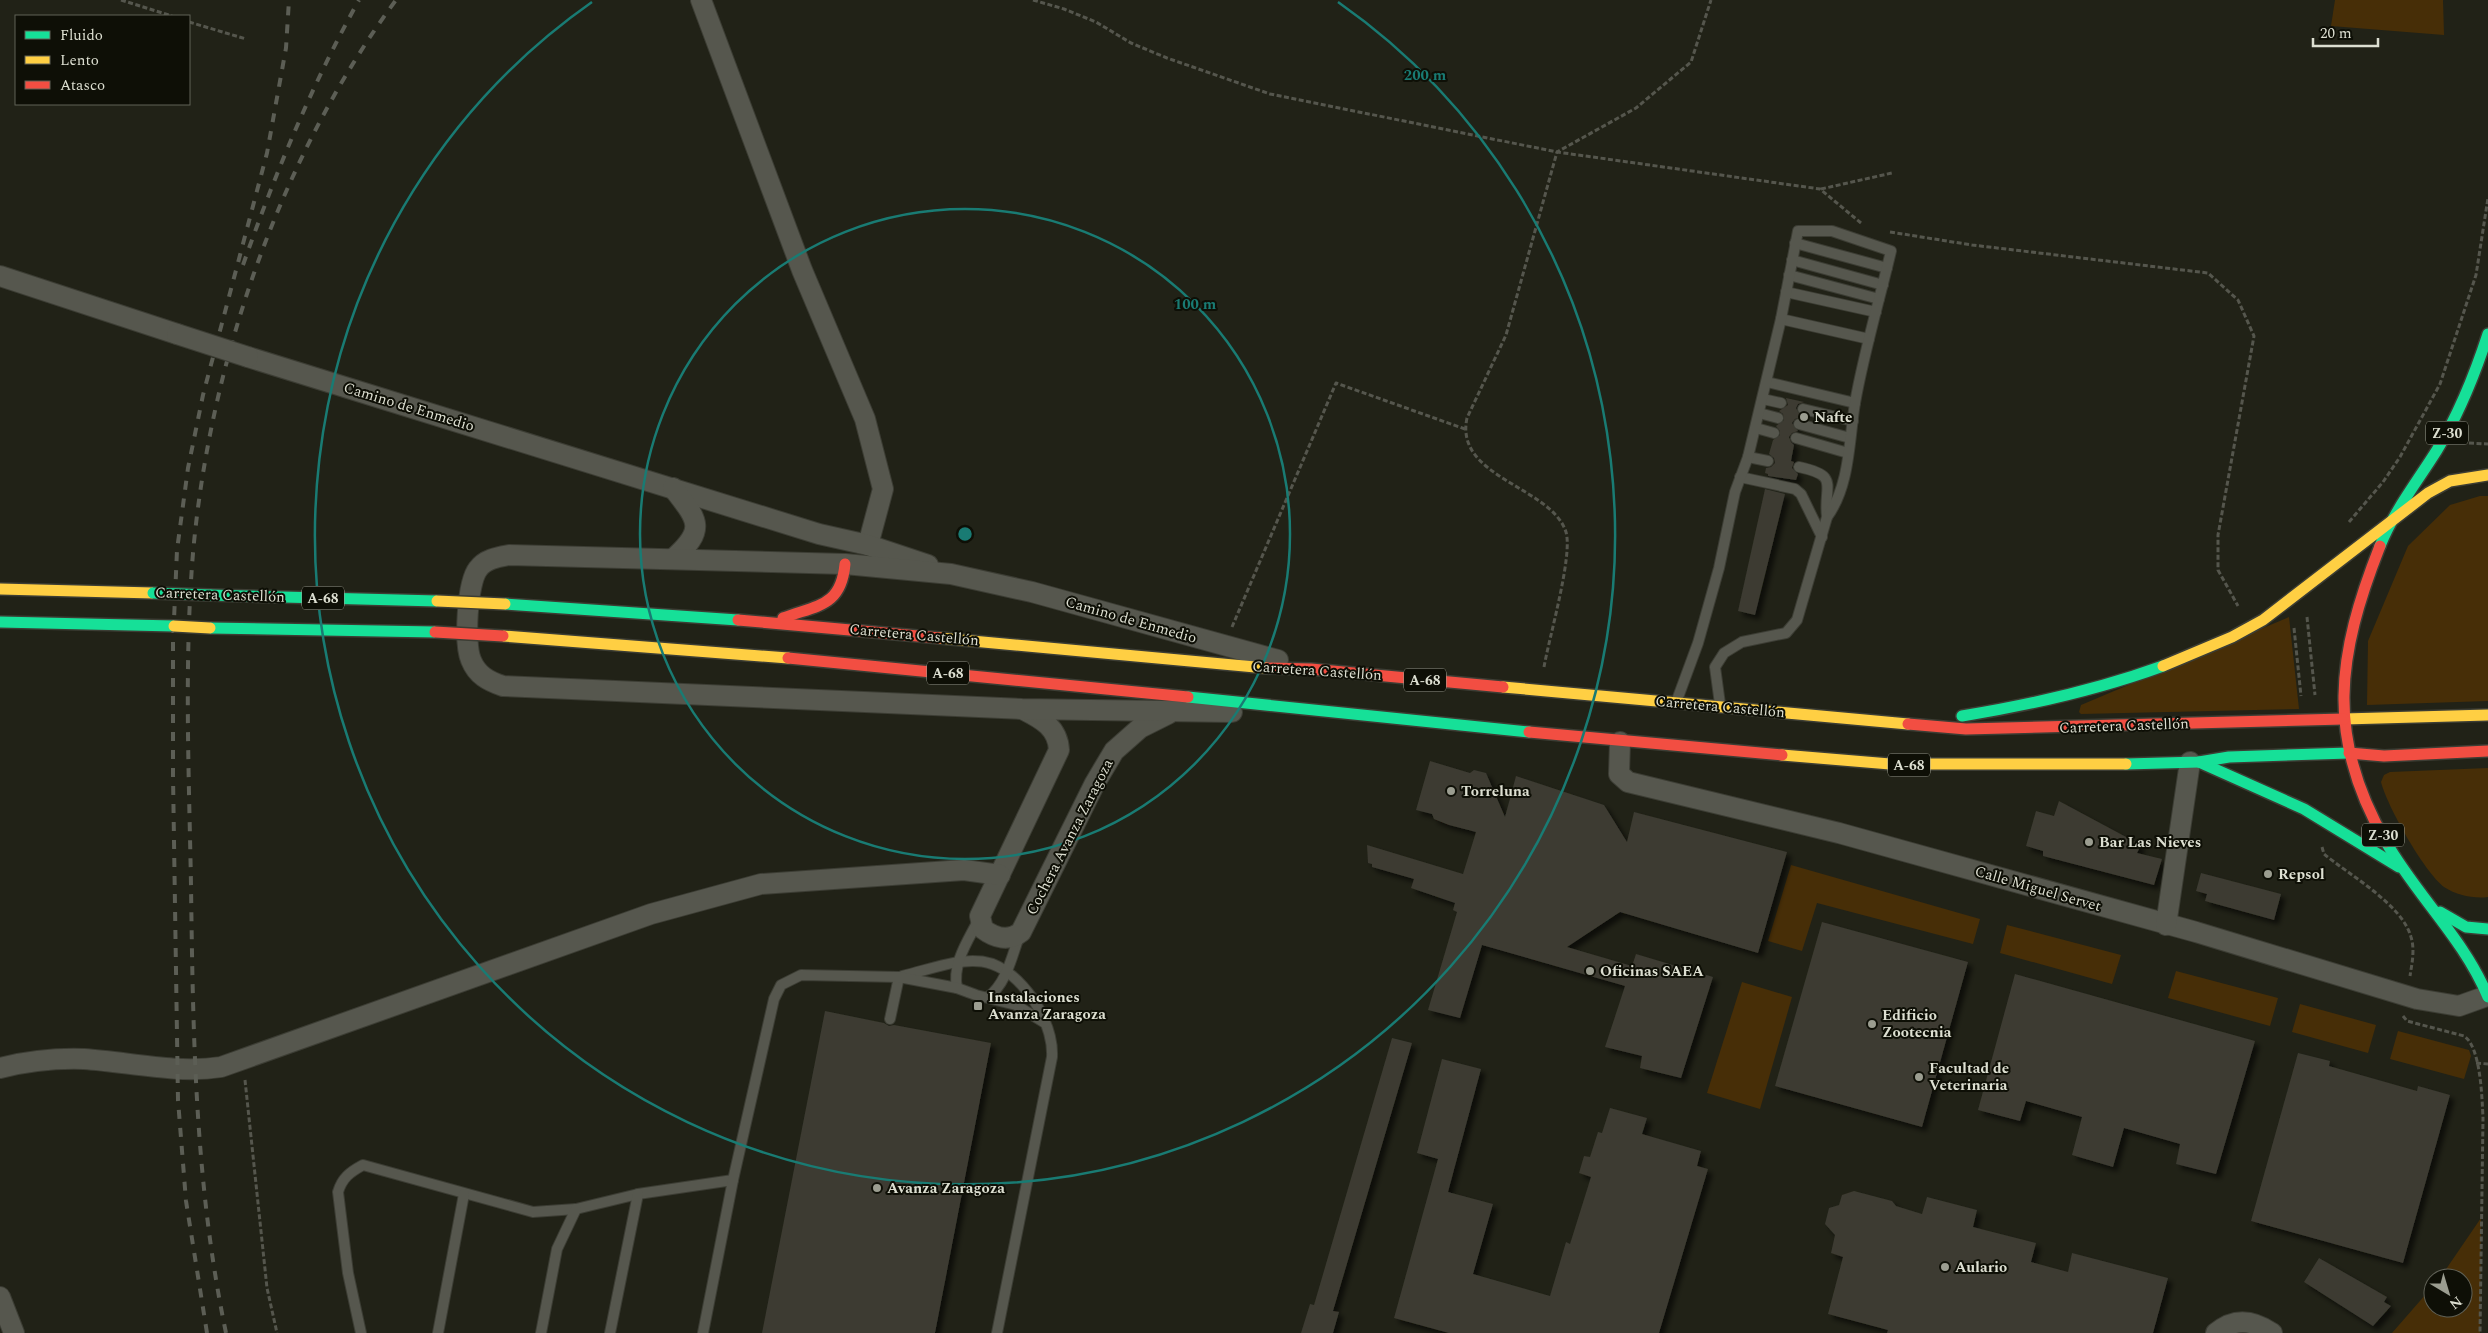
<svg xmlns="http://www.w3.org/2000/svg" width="2488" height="1333" font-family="Spectral,serif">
<defs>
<filter id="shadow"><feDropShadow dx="4.5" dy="4.5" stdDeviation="2.5" flood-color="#0009"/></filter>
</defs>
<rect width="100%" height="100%" fill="#212217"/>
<!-- green -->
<g fill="#472e07">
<polygon points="2335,0 2443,0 2444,35 2331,26"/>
<polygon points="2480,496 2488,496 2488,701 2367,705 2368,641 2408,546 2450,505"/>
<polygon points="2289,617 2299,709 2081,714 2079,712 2081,705"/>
<path d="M2488,768V897C2474,899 2456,895 2444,887C2424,872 2387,806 2381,782L2384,775L2390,772Z"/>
<polygon points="1791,865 1980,919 1973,944 1817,903 1802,951 1768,941"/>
<polygon points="2007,925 2121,955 2112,984 2000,953"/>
<polygon points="2176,971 2278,998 2270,1026 2168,998"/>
<polygon points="1742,982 1792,997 1760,1109 1707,1093"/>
<polygon points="2300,1004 2376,1025 2368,1053 2292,1032"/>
<polygon points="2398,1031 2469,1050 2471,1056 2464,1079 2390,1059"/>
<polygon points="2481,1218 2480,1333 2392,1333 2433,1286 2433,1308 2463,1308 2463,1278 2440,1278"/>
</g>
<!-- building -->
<g fill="#3c3b31" filter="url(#shadow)">
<polygon points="1786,398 1804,402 1798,404 1796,408 1801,417 1795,419 1792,423 1798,431 1792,433 1789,437 1791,442 1794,445 1791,461 1794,462 1792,468 1798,474 1796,480 1768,476 1768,474 1765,473 1766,468 1771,467 1775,463 1774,458 1769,454 1773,440 1780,435 1780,431 1776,426 1784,420 1783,414 1779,411 1788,405"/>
<polygon points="1765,489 1785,494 1755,615 1738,611"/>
<polygon points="1430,761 1470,773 1474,770 1486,773 1505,817 1516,776 1604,805 1627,842 1634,812 1787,852 1758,953 1620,912 1567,947 1632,966 1636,954 1713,977 1681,1078 1640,1068 1642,1056 1605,1047 1625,986 1482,945 1460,1018 1428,1010 1457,912 1453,910 1455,903 1411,888 1414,879 1372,867 1372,864 1368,863 1367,845 1463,874 1476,832 1449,825 1434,819 1432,814 1416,810"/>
<polygon points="2059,801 2141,845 2137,853 2162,859 2154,885 2043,856 2043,851 2026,846 2036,811 2054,816"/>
<polygon points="2201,873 2281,894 2274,920 2205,901 2207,894 2196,891"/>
<polygon points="1822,922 1968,962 1922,1127 1775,1086"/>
<polygon points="2015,974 2255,1041 2216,1174 2176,1164 2180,1144 2124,1128 2113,1167 2072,1155 2082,1117 2026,1101 2020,1121 1978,1110"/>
<polygon points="825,1011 884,1023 889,1026 894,1025 991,1043 935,1333 762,1333"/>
<polygon points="1392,1038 1412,1043 1333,1311 1339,1312 1333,1333 1301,1333 1310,1304 1314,1305"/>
<polygon points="2298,1053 2330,1061 2329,1066 2417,1091 2418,1086 2450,1095 2403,1263 2251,1221"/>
<polygon points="1442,1059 1481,1069 1448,1192 1493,1204 1473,1274 1550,1296 1566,1242 1570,1244 1591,1177 1579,1173 1584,1156 1590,1157 1598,1132 1602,1133 1610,1108 1647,1118 1642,1134 1701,1151 1697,1166 1708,1169 1659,1333 1449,1333 1394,1318 1438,1159 1417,1153"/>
<polygon points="1854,1191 1892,1201 1896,1206 1922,1214 1927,1197 1977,1210 1973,1227 2036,1243 2031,1262 2068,1272 2072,1253 2168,1278 2153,1333 1887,1333 1888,1330 1828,1314 1843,1257 1831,1253 1835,1235 1825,1224 1829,1208 1839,1205 1842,1195"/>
<polygon points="2319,1258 2387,1297 2384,1302 2391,1306 2373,1326 2304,1282"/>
</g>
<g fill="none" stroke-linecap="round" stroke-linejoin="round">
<defs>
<g id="lane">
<polyline points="1795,243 1887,268"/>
<polyline points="1792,260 1883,285"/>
<polyline points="1789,275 1879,299"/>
<polyline points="1786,292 1876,312"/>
<polyline points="1781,319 1869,339"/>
<polyline points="1767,382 1855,403"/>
<polyline points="1763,399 1781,403"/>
<polyline points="1803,409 1853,421"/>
<polyline points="1759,413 1778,418"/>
<polyline points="1799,424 1850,438"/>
<polyline points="1756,428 1774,433"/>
<polyline points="1796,438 1848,453"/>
<polyline points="1748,457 1768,461"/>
<path d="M1799,467C1841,476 1823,485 1827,517"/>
<polyline points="1740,477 1795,489 1801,494 1822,537"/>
<path d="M1677,700L1698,643L1719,568L1735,492L1748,457L1781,319L1798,231H1832L1891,251C1879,302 1864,352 1855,403C1849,440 1850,486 1827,517L1797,620L1786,633L1742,642L1724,653L1715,667L1720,704"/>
<path d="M902,976C959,962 993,942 1033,999C1044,1016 1053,1037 1052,1057L997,1333"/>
<path d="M957,988C952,963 968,941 979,919"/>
<path d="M988,997C1007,983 1012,955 1020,934"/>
<polyline points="890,1019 899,977"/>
<path d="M361,1333L348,1273L338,1192C342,1178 350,1172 363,1165L533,1212L576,1209L638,1194L733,1180"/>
<polyline points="438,1333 464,1194"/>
<polyline points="541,1333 557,1249 576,1209"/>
<polyline points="610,1333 638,1194"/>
<polyline points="703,1333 733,1180 774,999 781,985 801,975 899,977 957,988 976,995 1016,1005 1045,1023"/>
</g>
<g id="street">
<polyline points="701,0 802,270 865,419 883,489 868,545"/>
<polyline points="0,276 177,334"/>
<polyline points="248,357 819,534 868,545 928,565"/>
<path d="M673,559C707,529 698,520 673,488"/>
<path d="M1024,710C1042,719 1058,728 1059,750L980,916L983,929C995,938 1009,942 1021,932L1095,783L1114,751L1140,728L1168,714"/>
<path d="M1232,712L1022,709L503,686C488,681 477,675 471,660C464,644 467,583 478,569C485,559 498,557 509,555L845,564L951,574L1032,592L1278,660"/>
<polyline points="1620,742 1619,774 1628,782 1839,833 2196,932 2417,999 2459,1006 2487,996"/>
<polyline points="2166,925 2190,762"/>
<path d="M0,1068C28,1061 55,1058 84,1059C129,1062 176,1074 221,1067L651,914L761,884L964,870L1000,875"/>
<polyline points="0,1297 14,1333"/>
<path d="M2216,1333C2235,1317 2253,1320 2272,1333"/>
</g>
<g id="fast">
<path d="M2380,546C2394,511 2417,482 2437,450C2459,414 2475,374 2488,334"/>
<polyline points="210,595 437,601"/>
<polyline points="505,604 738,620"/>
<polyline points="0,622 174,626"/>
<polyline points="210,628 435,632"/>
<polyline points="1188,697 1529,732"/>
<path d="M1962,716C2030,705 2097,690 2163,666"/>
<polyline points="2199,762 2304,809 2399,867"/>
<polyline points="2126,764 2199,762 2229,757 2349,753"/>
<path d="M2386,842C2417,896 2464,939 2488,997"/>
<polyline points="2440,912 2466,927 2488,929"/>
</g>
<g id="slow">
<polyline points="0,589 153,593"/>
<polyline points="503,636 788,658"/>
<polyline points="940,638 1266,668"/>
<polyline points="2163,666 2232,637 2263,620 2428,493 2450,481 2488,475"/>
<polyline points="1503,687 1908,724"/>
<polyline points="2344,719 2488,715"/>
<polyline points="1782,755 1890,764 2126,764"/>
</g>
<g id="jam">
<path d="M2380,546C2337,655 2325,737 2386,842"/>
<path d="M783,618C817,605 841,607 845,564"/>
<polyline points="738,620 940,638"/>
<polyline points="788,658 1188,697"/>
<polyline points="1266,668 1311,669 1503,687"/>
<polyline points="1908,724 1966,729 2344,719"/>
<polyline points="1529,732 1782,755"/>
<polyline points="2349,753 2384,756 2488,751"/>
</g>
</defs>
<!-- lane casing -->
<use href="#lane" stroke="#3c3d34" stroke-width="12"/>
<!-- street casing -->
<use href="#street" stroke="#3c3d34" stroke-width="22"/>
<!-- fast casing -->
<use href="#fast" stroke="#3c3d34" stroke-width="14"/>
<!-- slow casing -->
<use href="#slow" stroke="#3c3d34" stroke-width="14"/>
<!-- jam casing -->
<use href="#jam" stroke="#3c3d34" stroke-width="14"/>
<!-- path -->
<g stroke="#55564d" stroke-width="3" stroke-dasharray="5 2.5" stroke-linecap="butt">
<polyline points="121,0 172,16"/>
<polyline points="1033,0 1064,9 1096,22 1131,43 1167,58 1270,94 1557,152 1820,189 1861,223"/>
<polyline points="189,22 246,39"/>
<polyline points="1821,189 1892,173"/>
<polyline points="1890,232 1972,245 2208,273 2238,300 2254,336 2218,535 2218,570 2238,606"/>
<polyline points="2469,443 2488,444"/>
<polyline points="2349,522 2383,482 2400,457 2440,384 2476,275 2488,198"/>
<polyline points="2307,617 2315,695"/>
<polyline points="1232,627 1336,383 1465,429"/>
<polyline points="2294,628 2301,696"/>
<path d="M1544,667C1549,638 1573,556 1566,532C1551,486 1454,478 1467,418L1506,335L1557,152L1636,108L1691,62L1711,0"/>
<path d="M2322,847L2324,854C2349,875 2402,904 2411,937C2415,950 2412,963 2410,976"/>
<path d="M2403,1016L2407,1021L2464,1036C2481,1047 2482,1099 2483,1118L2480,1333"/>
<polyline points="2476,1063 2488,1064"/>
<polyline points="245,1080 267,1288 277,1333"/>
</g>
<!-- lane -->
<use href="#lane" stroke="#56574e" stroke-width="10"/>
<!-- street -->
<use href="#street" stroke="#56574e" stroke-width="20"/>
<!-- fast -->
<use href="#fast" stroke="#16e098" stroke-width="11"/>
<!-- slow -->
<use href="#slow" stroke="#ffcf43" stroke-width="11"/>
<!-- jam -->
<use href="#jam" stroke="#f24e42" stroke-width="11"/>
<!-- rail -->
<g stroke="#5c5e55" stroke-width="4" stroke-dasharray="9 9" stroke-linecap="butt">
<path d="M243,265C275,174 312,84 359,0"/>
<polyline points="207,1333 186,1201 178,1100 173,776 173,643 177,550 188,468 203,395 267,153 286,48 289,0"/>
<path d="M226,1333C195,1185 193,1036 191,885C189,775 184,663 193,553C210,361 281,155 396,0"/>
</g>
<defs>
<polyline id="street-bridge" points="177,334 248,357"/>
<polyline id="fast-bridge" points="153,593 210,595"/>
<g id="slow-bridge">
<polyline points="437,601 505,604"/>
<polyline points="174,626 210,628"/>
</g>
<polyline id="jam-bridge" points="435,632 503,636"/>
</defs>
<!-- street-bridge casing -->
<use href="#street-bridge" stroke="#3c3d34" stroke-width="22" stroke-linecap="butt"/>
<!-- fast-bridge casing -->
<use href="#fast-bridge" stroke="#3c3d34" stroke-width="14" stroke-linecap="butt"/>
<!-- slow-bridge casing -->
<use href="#slow-bridge" stroke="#3c3d34" stroke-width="14" stroke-linecap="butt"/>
<!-- jam-bridge casing -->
<use href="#jam-bridge" stroke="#3c3d34" stroke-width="14" stroke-linecap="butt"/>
<!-- street-bridge -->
<use href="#street-bridge" stroke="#56574e" stroke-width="20"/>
<!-- fast-bridge -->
<use href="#fast-bridge" stroke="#16e098" stroke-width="11"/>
<!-- slow-bridge -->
<use href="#slow-bridge" stroke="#ffcf43" stroke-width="11"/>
<!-- jam-bridge -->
<use href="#jam-bridge" stroke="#f24e42" stroke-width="11"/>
</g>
<!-- distance rings -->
<g fill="none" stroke="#197b73" stroke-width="2.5">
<circle cx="965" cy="534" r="325"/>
<path d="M1338 2A650 650 0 1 1 592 2"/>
</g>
<!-- markers -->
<g fill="#9b9d90" stroke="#0e0f06" stroke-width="2">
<circle cx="1804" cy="417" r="5"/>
<circle cx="1451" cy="791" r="5"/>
<circle cx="2089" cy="842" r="5"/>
<circle cx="2268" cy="874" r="5"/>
<circle cx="1590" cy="971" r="5"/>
<rect x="973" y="1001" width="10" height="10" rx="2.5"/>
<circle cx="1872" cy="1024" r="5"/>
<circle cx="1919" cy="1077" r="5"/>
<circle cx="877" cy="1188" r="5"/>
<circle cx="1945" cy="1267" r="5"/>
</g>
<g text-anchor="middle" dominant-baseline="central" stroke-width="4" stroke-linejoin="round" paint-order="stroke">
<!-- shield labels -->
<g fill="#0e0f06" stroke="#9fa194" stroke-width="1">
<rect x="2426" y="421.5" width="42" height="23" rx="4"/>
<rect x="302" y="586.5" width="42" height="23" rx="4"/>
<rect x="927" y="661.5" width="42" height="23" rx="4"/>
<rect x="1404" y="668.5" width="42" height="23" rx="4"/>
<rect x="1888" y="753.5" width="42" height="23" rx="4"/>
<rect x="2362" y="823.5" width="42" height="23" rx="4"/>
</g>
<g font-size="14" font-weight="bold" fill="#dddfd1">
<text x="2447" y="433">Z-30</text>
<text x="323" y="598">A-68</text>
<text x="948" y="673">A-68</text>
<text x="1425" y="680">A-68</text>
<text x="1909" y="765">A-68</text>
<text x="2383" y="835">Z-30</text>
</g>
<!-- street labels -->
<g font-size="15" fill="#dddfd1" stroke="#0e0f06">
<text transform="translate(409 407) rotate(17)">Camino de Enmedio</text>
<text transform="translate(220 595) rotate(2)">Carretera Castellón</text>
<text transform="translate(1131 620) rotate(16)">Camino de Enmedio</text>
<text transform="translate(914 635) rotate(5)">Carretera Castellón</text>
<text transform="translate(1317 671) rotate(4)">Carretera Castellón</text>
<text transform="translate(1720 707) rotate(5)">Carretera Castellón</text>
<text transform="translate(2124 726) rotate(-2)">Carretera Castellón</text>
<text transform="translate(1070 837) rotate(-63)">Cochera Avanza Zaragoza</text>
<text transform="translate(2038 889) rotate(16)">Calle Miguel Servet</text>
</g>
<!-- poi labels -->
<g font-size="15" font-weight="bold" fill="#dddfd1" stroke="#0e0f06" text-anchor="start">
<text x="1814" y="417">Nafte</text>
<text x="1461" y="791">Torreluna</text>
<text x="2099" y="842">Bar Las Nieves</text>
<text x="2278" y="874">Repsol</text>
<text x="1600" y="971">Oficinas SAEA</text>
<text x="988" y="997">Instalaciones<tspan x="988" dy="17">Avanza Zaragoza</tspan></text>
<text x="1882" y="1015">Edificio<tspan x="1882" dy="17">Zootecnia</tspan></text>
<text x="1929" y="1068">Facultad de<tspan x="1929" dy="17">Veterinaria</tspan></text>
<text x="887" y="1188">Avanza Zaragoza</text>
<text x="1955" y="1267">Aulario</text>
</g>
</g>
<circle cx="965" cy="534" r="8" fill="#197b73" stroke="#0e0f06" stroke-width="2.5"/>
<g font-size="15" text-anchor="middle" font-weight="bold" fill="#197b73" stroke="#0e0f06" stroke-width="4" stroke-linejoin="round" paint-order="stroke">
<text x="1425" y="80">200 m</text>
<text x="1195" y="309">100 m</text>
</g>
<!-- legend -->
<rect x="15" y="15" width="175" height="90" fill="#0e0f06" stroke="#616257"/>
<rect x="25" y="31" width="25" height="8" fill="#16e098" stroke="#616257"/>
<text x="60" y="40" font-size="15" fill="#dddfd1">Fluido</text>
<rect x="25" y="56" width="25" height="8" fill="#ffcf43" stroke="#616257"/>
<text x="60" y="65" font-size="15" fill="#dddfd1">Lento</text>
<rect x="25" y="81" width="25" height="8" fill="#f24e42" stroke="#616257"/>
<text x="60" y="90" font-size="15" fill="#dddfd1">Atasco</text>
<!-- north arrow -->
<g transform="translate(2448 1293) rotate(142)"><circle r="24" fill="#0e0f06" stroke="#616257"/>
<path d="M0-4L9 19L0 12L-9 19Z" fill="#9b9d90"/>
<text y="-8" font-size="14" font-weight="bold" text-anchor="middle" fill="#dddfd1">N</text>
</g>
<!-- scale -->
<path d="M2313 38v8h65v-8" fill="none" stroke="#dddfd1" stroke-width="2.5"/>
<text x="2320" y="38" font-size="15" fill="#dddfd1" stroke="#0e0f06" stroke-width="4" paint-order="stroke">20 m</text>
</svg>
